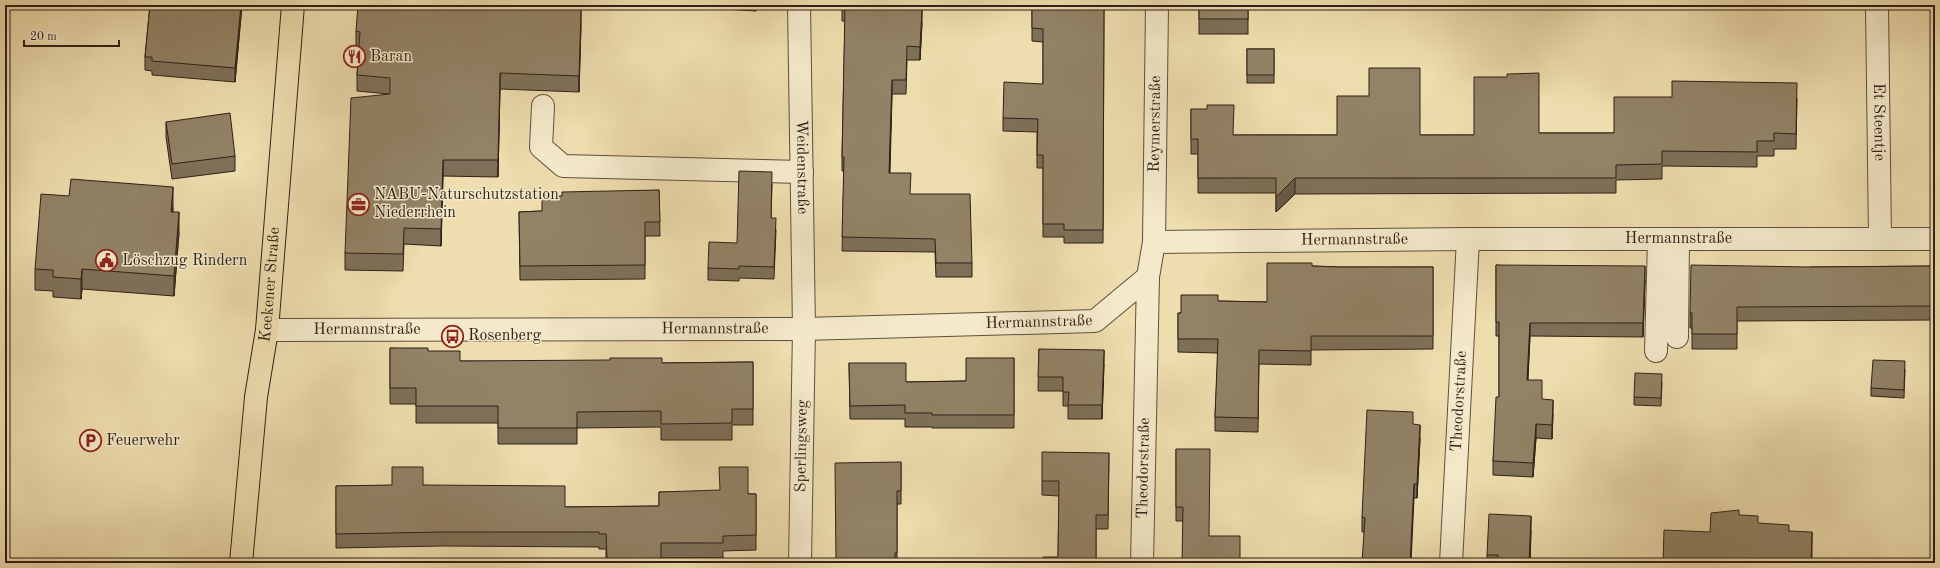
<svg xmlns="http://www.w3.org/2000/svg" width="1940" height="568" font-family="'Old Standard TT',serif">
<rect width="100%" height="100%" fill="#eeddae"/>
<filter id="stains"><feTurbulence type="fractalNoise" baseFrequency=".005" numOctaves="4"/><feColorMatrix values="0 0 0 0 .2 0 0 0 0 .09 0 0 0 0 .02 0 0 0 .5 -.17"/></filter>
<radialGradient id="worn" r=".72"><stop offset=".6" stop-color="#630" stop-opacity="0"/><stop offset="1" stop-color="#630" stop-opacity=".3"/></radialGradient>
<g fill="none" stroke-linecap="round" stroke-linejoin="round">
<defs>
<g id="minor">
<path id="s1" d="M799,5L804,329L800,563"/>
<path id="s2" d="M1877,5L1880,239"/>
<polyline points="543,106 541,147 563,166 802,172"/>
<path id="s3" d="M1154,242L1157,5"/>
<path id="s4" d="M267,330L804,329L1095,321L1148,277L1154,242L1468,239H1935"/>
<polyline points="1677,337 1678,239"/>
<polyline points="1656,351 1659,239"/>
<path id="s5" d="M1142,563L1148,277"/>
<path id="s6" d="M1451,563L1468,239"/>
</g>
<g id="major">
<path id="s7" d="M241,563L256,397L267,330L293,5"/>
</g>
</defs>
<!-- minor casing -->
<use href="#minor" stroke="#5f4f3d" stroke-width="24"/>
<!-- major casing -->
<use href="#major" stroke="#2f2017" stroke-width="24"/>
<!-- minor -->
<use href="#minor" stroke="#f4e9ca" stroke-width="22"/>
<!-- major -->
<use href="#major" stroke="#eeddae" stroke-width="22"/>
</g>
<!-- wall -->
<g fill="#7e7058" stroke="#2f2017">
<polygon points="150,5 242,5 235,82 152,75 152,71 145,70 145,57"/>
<polygon points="707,5 757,5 756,11 707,8"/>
<polygon points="842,5 908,5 908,8 922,23 920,60 907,60 906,94 892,94 890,173 910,194 972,263 972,277 936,277 935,252 842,251 844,171 842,171 842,157 845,21 842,21"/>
<polygon points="1032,5 1104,5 1103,243 1064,243 1064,237 1043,237 1043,168 1037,168 1037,132 1003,131 1003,118 1043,84 1043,42 1032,41"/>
<rect x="1199" y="5" width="49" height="29"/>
<polygon points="581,25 579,92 500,89 498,177 443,176 441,246 404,244 403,271 345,270 345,253 389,94 357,91 357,75 359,48 356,48 356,31"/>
<rect x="1247" y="49" width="27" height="34"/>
<polygon points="1797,98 1796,149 1774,149 1774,156 1757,156 1757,167 1662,166 1662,179 1616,180 1616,193 1295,194 1276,212 1276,193 1198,193 1198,154 1191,154 1191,109 1233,135 1474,135 1539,133 1614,133"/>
<polygon points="166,122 235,156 235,171 172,179 166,137"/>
<polygon points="772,184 771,218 776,230 774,279 739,278 739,281 708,280 708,268 737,243"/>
<polygon points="659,190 660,236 645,236 645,279 520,280 519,212 542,211 562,196"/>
<polygon points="173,207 173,212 179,233 174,296 82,289 81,299 53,297 53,291 35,290 35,269"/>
<polygon points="1496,265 1645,280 1643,337 1530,336 1528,380 1542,399 1553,414 1552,439 1536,438 1533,477 1493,475 1493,461 1499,397 1499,336 1496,336"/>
<polygon points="1312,266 1339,267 1433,267 1433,349 1311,350 1311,365 1259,364 1258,432 1215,431 1215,417 1218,353 1178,352 1178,313 1181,313 1218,301 1267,302"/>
<polygon points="1935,266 1935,320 1737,321 1737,349 1692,349 1692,328 1690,328 1690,313 1810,267"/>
<polygon points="390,348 428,351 460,361 662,363 753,362 753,425 732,425 732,440 661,440 661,427 577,428 577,444 498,444 498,423 416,423 416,404 390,404"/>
<polygon points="1039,349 1104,364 1102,419 1068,419 1068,406 1063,406 1063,391 1038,391"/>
<polygon points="1014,358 1014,428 932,428 932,427 905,427 905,419 850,419 849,363 906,382 966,381"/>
<polygon points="1905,369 1904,398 1871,396 1871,388"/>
<polygon points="1662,382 1661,406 1634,405 1634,397"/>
<polygon points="1413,424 1420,439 1417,498 1414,498 1364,532 1362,532 1362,517"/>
<polygon points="1176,449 1209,536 1240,563 1183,521 1176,521"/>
<polygon points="1109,453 1108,529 1096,529 1096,563 1058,557 1059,496 1042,495 1042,481"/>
<polygon points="901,462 901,504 897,504 897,563 836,563"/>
<polygon points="423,485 565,507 659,506 659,492 756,494 756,550 723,551 723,558 661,558 661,563 606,563 606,549 599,549 599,547 442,546 336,548 336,486"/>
<polygon points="1531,530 1530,563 1487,563 1487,555"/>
</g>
<!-- shaded-wall -->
<g fill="#665b47" stroke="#2f2017">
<polygon points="241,5 242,5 235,82 235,68"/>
<polygon points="581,9 581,25 579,92 579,76"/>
<polygon points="922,9 922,23 920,60 920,47"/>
<polygon points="500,73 500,89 498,177 498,160"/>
<polygon points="892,80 892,94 889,186 889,173"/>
<polygon points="443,160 443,176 441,246 441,229"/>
<polygon points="1295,178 1295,194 1276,212 1276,197"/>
<polygon points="173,187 173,207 171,233 171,212"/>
<polygon points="179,212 179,233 174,296 174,276"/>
<polygon points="1645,266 1645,280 1643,337 1643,323"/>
<polygon points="82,269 82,289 81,299 81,279"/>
<polygon points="1530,323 1530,336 1527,393 1527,380"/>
<polygon points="1104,350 1104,364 1102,419 1102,405"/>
<polygon points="1553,400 1553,414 1552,439 1552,425"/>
<polygon points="1536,424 1536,438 1533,477 1533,463"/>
<polygon points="1420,425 1420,439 1417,498 1417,484"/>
<polygon points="1414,484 1414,498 1411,563 1410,563"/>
<polygon points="1531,516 1531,530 1530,563 1529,563"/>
<polygon points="1812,532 1812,563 1811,563"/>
</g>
<!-- building -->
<g fill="#928266" stroke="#2f2017">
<polygon points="150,5 241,5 235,68 152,61 152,57 145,57"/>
<polygon points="358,5 501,5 581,9 579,76 500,73 498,160 443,160 441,229 404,228 403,254 345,253 351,98 390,94 390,78 357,75 360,32 356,31"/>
<polygon points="842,5 907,5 907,8 922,9 920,47 907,46 906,80 892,80 889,173 911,173 910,194 970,194 972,263 936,263 935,239 842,237 844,157 842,157 845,7 842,7"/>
<polygon points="1032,5 1104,5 1103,230 1064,230 1064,224 1043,224 1043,155 1037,155 1038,119 1003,118 1004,82 1043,84 1043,29 1032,28"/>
<rect x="1199" y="5" width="49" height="14"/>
<rect x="1247" y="49" width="27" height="26"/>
<polygon points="1369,68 1420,68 1420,135 1474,135 1474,77 1507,77 1507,74 1539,73 1539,133 1614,133 1614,97 1672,97 1672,81 1797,83 1796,134 1774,133 1774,141 1757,141 1757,152 1662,151 1662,164 1616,165 1616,178 1295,178 1276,197 1276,178 1198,178 1198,139 1191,139 1191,109 1207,109 1207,105 1234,105 1233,135 1337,135 1337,96 1369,96"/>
<polygon points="230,113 235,156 172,164 166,122"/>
<polygon points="739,171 772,172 771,218 776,218 774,267 739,266 739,269 708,268 709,242 737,243"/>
<polygon points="71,179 173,187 171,212 179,212 174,276 82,269 81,279 53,277 53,270 35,269 41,194 69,196"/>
<polygon points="659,190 660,222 645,222 645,265 520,266 519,212 542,211 542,196 562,196 562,192"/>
<polygon points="1267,263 1312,263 1312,266 1339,267 1433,267 1433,336 1311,336 1311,351 1259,350 1258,418 1215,417 1218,339 1178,339 1178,313 1181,313 1181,295 1218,295 1218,301 1267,302"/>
<polygon points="1496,265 1645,266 1643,323 1530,323 1527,380 1542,380 1542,399 1553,400 1552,425 1536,424 1533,463 1493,461 1496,397 1499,397 1499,322 1496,322"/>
<polygon points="1691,265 1810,267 1935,266 1935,306 1737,307 1737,334 1692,334 1692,313 1690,313"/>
<polygon points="390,348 428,348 428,351 460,351 460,361 610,360 610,358 662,358 662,363 753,362 753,409 732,409 732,423 661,424 661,411 577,412 577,428 498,428 498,406 416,406 416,388 390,388"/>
<polygon points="1039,349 1104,350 1102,405 1068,405 1069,392 1063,392 1063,377 1038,377"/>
<polygon points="966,358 1014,358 1014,415 932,415 932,413 905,413 905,405 850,406 849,363 906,363 906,382 966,381"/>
<polygon points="1873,360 1905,361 1904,390 1871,388"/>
<polygon points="1635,373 1662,374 1661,398 1634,397"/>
<polygon points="1367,410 1413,412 1413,424 1420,425 1417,484 1414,484 1410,563 1362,563 1365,518 1362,517"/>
<polygon points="1176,449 1210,449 1209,536 1240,536 1240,563 1182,563 1183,507 1176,507"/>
<polygon points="1042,452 1109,453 1108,515 1096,515 1096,563 1043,563 1043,557 1058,557 1059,481 1042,481"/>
<polygon points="901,462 901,491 897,491 897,553 895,553 895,563 836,563 835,463"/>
<polygon points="392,467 423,467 423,485 565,486 565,507 659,506 659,492 720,490 719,467 748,467 748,494 756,494 756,535 723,536 723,543 661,543 661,559 607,559 606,534 599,534 599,532 442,532 336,534 336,486 392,485"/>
<polygon points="1739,510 1739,515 1758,516 1758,523 1789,525 1789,531 1812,532 1811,563 1663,563 1664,530 1710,532 1711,513"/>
<polygon points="1489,514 1531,516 1529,563 1497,563 1498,555 1487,555"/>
</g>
<!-- icons -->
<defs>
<symbol id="restaurant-ring" viewBox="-11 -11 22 22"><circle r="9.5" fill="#f4e9ca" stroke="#8f2418" stroke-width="1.5"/><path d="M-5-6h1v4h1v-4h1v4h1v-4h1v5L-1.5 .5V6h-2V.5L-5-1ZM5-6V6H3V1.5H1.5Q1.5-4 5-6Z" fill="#8f2418"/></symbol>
<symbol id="office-ring" viewBox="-11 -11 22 22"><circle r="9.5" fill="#f4e9ca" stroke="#8f2418" stroke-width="1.5"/><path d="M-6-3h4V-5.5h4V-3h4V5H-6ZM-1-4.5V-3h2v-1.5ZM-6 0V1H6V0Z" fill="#8f2418"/></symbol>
<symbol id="civic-ring" viewBox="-11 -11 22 22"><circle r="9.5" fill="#f4e9ca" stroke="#8f2418" stroke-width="1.5"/><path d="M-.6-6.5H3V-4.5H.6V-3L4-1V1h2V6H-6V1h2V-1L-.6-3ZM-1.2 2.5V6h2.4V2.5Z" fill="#8f2418"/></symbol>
<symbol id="bus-ring" viewBox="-11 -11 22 22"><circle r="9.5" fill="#f4e9ca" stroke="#8f2418" stroke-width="1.5"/><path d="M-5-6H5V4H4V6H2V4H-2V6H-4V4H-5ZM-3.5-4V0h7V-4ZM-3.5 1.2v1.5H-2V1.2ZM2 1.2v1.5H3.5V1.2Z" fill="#8f2418"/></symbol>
<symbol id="parking-ring" viewBox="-11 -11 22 22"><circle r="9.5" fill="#f4e9ca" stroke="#8f2418" stroke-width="1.5"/><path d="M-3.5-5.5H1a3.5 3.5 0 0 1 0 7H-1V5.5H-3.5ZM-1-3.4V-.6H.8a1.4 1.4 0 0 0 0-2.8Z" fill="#8f2418"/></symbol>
</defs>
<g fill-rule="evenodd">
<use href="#restaurant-ring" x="342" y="44" width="25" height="25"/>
<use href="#office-ring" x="346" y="192" width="25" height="25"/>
<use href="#civic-ring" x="94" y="248" width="25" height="25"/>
<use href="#bus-ring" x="440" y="324" width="25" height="25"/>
<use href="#parking-ring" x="78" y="428" width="25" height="25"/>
</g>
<g text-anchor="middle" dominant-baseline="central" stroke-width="3" stroke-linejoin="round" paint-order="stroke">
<!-- poi labels -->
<g font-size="16" fill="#2f2017" stroke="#f4e9ca" text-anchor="start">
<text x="370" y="57">Baran</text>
<text x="374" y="195">NABU-Naturschutzstation<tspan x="374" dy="18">Niederrhein</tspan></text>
<text x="122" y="261">Löschzug Rindern</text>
<text x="468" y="336">Rosenberg</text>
<text x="106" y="441">Feuerwehr</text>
</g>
<!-- street labels -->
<g font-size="16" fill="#2f2017" stroke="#f4e9ca">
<text stroke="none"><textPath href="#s2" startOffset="117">Et Steentje</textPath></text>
<text stroke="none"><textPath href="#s3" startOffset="118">Reymerstraße</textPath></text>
<text stroke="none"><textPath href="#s1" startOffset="162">Weidenstraße</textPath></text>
<text stroke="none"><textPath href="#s4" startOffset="1457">Hermannstraße</textPath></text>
<text stroke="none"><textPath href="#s4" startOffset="1133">Hermannstraße</textPath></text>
<text stroke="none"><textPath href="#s7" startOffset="280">Keekener Straße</textPath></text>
<text stroke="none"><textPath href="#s4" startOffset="772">Hermannstraße</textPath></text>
<text stroke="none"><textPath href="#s4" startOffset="448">Hermannstraße</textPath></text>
<text stroke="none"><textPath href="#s4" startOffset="100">Hermannstraße</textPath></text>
<text stroke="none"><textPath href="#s6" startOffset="162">Theodorstraße</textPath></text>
<text transform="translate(802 446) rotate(-89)">Sperlingsweg</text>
<text stroke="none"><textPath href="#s5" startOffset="95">Theodorstraße</textPath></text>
</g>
</g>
<!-- margin -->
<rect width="1940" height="568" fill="none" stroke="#eeddae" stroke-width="20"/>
<rect x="6" y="6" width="1928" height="556" fill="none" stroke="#2f2017" stroke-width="2"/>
<rect x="10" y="10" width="1920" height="548" fill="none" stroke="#2f2017"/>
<!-- scale -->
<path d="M24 40v6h95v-6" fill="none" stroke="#2f2017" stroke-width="2"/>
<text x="30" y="40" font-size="12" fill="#2f2017" stroke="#f4e9ca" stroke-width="3" paint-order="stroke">20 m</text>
<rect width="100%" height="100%" filter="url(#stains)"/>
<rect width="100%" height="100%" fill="url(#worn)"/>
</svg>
